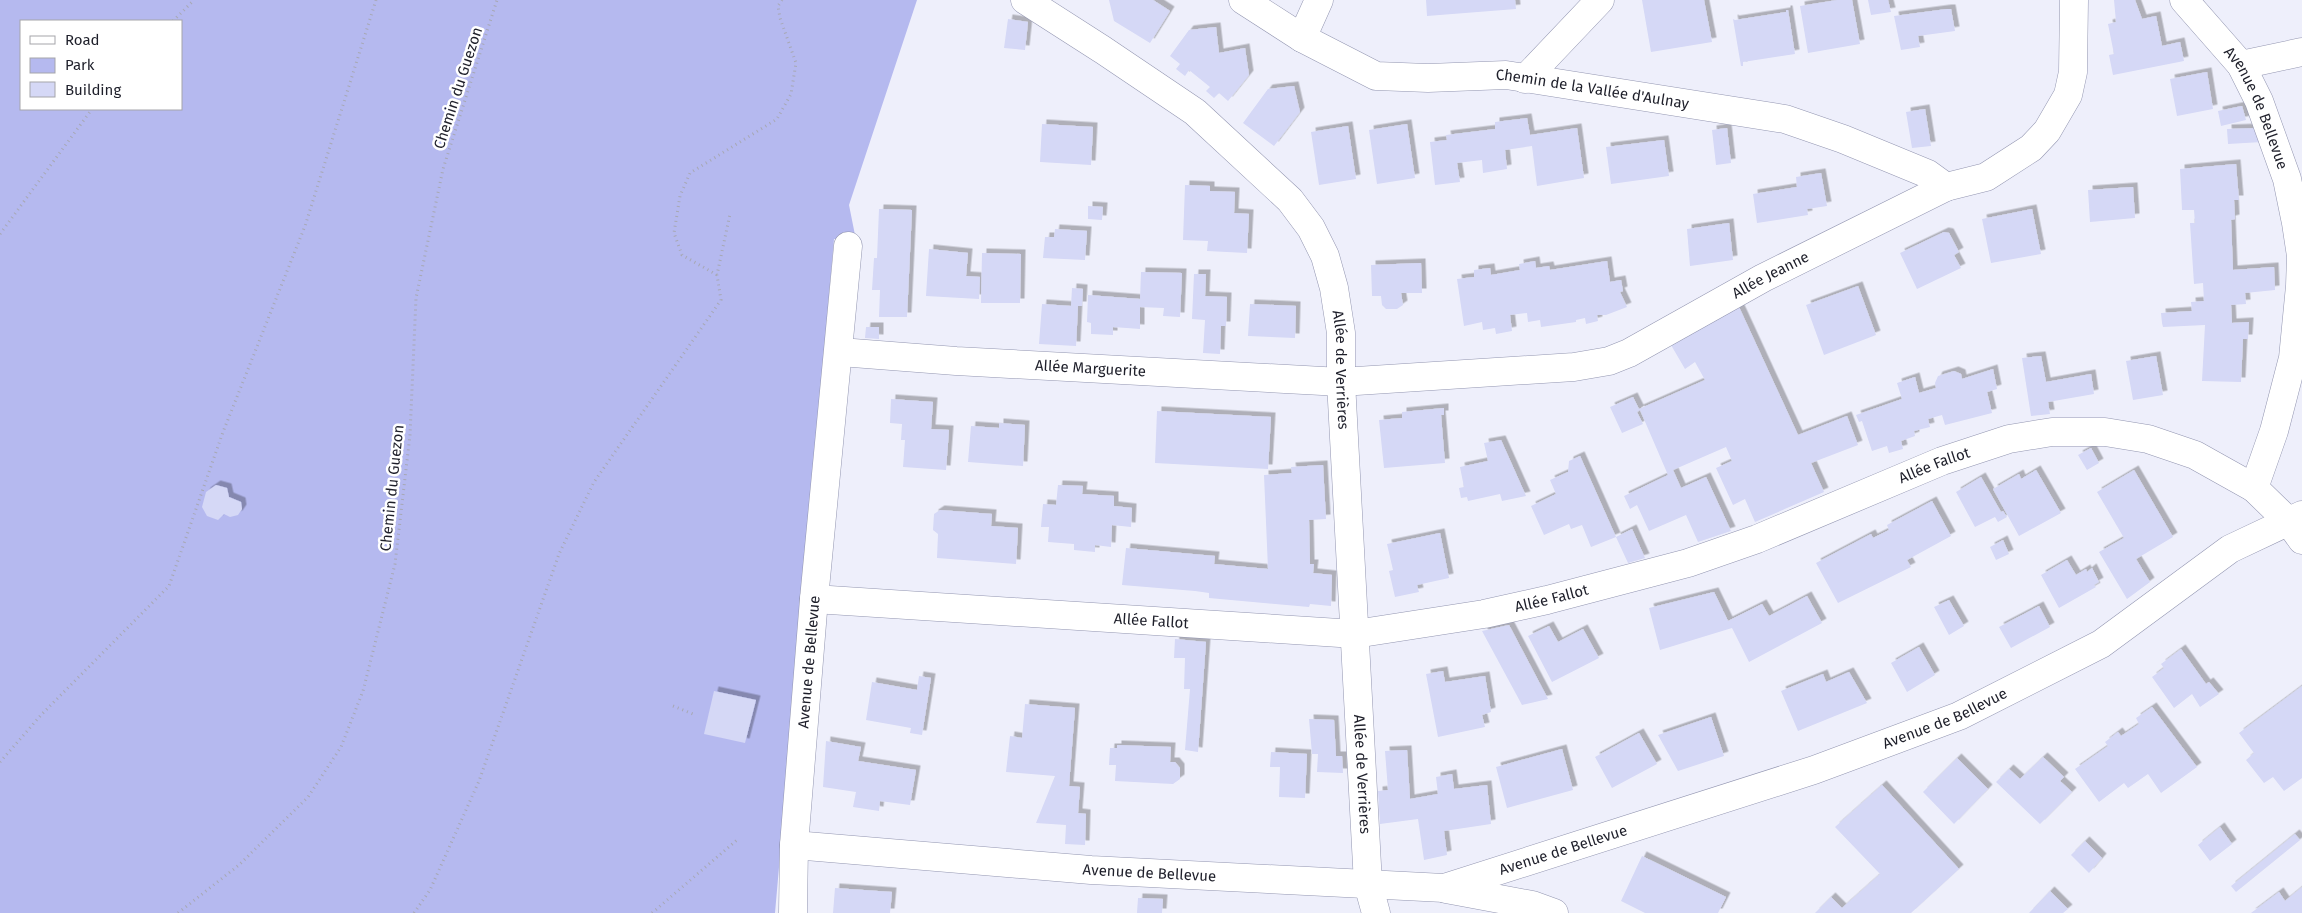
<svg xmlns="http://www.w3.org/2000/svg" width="2302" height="913" font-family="'Fira Sans',sans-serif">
<defs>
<filter id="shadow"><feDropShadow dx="4.5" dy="-4.5" stdDeviation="0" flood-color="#0004"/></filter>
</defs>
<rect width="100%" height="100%" fill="#eeeffb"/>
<!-- green -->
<path fill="#b5b9ef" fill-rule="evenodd" d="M0,0H917L849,205L856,240L834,239L775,913H0ZM21,21H181V109H21Z"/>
<!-- building -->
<g fill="#d5d8f6" filter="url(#shadow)">
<polygon points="1109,0 1153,0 1170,11 1150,43 1114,21"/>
<polygon points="1426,0 1515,0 1516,9 1427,16"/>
<polygon points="1642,0 1704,0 1712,42 1651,52"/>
<polygon points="1837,0 1852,0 1860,44 1808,53 1800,6"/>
<polygon points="1868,0 1888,0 1891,12 1871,15"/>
<polygon points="2114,0 2135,0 2142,19 2156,16 2162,46 2180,42 2184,61 2113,75 2109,55 2114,54 2108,24 2116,22"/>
<polygon points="1947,9 1951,9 1955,31 1918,36 1920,47 1901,50 1894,16"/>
<polygon points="1786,10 1788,10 1795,54 1743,62 1743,66 1741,66 1733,19 1735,20 1786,12"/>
<polygon points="1008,19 1028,22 1025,50 1004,48"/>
<polygon points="1216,27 1219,53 1245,48 1249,75 1228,101 1219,93 1214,98 1206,91 1210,87 1189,70 1185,76 1176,69 1180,64 1170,56 1189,30"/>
<polygon points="2207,72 2213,109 2177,116 2170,79"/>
<polygon points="1294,86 1300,112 1274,146 1243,123 1268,89"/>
<polygon points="2242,106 2246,120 2221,126 2218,111"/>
<polygon points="1925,109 1931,146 1912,148 1906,112"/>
<polygon points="1527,118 1530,135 1577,128 1584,178 1537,186 1532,146 1505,150 1507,169 1483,173 1482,160 1457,163 1460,182 1435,185 1430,142 1447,140 1446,135 1495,129 1495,122"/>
<polygon points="1042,124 1093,127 1091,165 1040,162"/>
<polygon points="1407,124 1415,178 1377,184 1369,130"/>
<polygon points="1348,126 1356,179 1319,185 1311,132"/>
<polygon points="1727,128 1731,163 1716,165 1712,130"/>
<polygon points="2258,128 2262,142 2228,144 2227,129"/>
<polygon points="1664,140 1669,176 1611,184 1606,147"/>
<polygon points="2236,164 2239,200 2234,200 2235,219 2231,220 2233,270 2274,267 2275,290 2245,293 2246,304 2231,305 2232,323 2249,322 2248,339 2243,339 2241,382 2202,381 2205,325 2163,327 2162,323 2161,313 2192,311 2191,302 2204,301 2203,283 2194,284 2190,223 2195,223 2194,210 2182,210 2180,169"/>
<polygon points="1821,173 1827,206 1807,209 1808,215 1757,223 1753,194 1797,187 1796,177"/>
<polygon points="1185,185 1210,186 1210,191 1235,192 1234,213 1249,214 1247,253 1207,251 1208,241 1183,240"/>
<polygon points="2133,187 2135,218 2090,222 2088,190"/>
<polygon points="1088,206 1103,207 1102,220 1088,219"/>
<polygon points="879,209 912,210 907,317 879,317 880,290 872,290 874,258 877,258"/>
<polygon points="2032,209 2041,254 1991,263 1982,219"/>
<polygon points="1729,223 1733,260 1690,266 1687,229"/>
<polygon points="1055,229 1087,231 1085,260 1043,258 1045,237 1054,237"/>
<polygon points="1944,232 1949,233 1959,252 1954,255 1961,268 1917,289 1900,253"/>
<polygon points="929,249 968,253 966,276 980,277 979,299 926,296"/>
<polygon points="982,253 1021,254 1020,303 981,303"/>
<polygon points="1535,261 1536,268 1549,266 1550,270 1607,261 1610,282 1621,280 1623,291 1620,292 1627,307 1606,315 1597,315 1598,321 1586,324 1585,318 1576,320 1576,322 1541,327 1540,320 1528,322 1527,313 1510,315 1512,331 1496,334 1495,328 1483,330 1482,322 1464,326 1457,279 1474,277 1474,270 1490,268 1491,275 1520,270 1519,264"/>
<polygon points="1421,263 1422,293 1401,293 1403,305 1397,309 1386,309 1382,305 1381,296 1372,296 1371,265"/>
<polygon points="1141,272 1182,273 1180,317 1163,316 1164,308 1140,307 1140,329 1113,327 1113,335 1091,334 1091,323 1087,322 1088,295 1140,299"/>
<polygon points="1194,274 1206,274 1205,296 1227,297 1226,326 1221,326 1220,354 1203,353 1205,320 1192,319"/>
<polygon points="1858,286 1876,335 1824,355 1806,305"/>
<polygon points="1072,288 1083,289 1082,306 1078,306 1076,346 1039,344 1042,304 1071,306"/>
<polygon points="1250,304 1296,306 1295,338 1248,336"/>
<polygon points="1739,307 1798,435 1847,416 1858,445 1811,463 1824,492 1755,522 1745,499 1733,505 1716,468 1732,461 1726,447 1673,470 1681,488 1706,477 1731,531 1698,542 1686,515 1649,531 1637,505 1630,509 1624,496 1668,475 1640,410 1637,412 1643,424 1622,433 1610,407 1633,397 1639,409 1705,380 1695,362 1685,369 1671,345"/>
<polygon points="866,327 879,327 879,339 865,338"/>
<polygon points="2041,356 2046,382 2091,374 2094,394 2048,402 2050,414 2031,416 2022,358"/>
<polygon points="2156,356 2163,395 2133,400 2126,361"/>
<polygon points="1993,369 1997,389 1987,392 1992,413 1945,425 1942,415 1928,419 1930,427 1914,431 1915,436 1901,441 1903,449 1889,453 1887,446 1872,451 1862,421 1859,422 1856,415 1902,399 1897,383 1915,377 1919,393 1936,388 1935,383 1938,376 1954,371 1961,374 1962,379"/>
<polygon points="891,399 933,402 931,429 949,430 946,470 903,467 905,440 901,440 902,424 890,423"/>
<polygon points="1444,408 1444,415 1441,415 1445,463 1384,468 1379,420 1402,418 1402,412"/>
<polygon points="1157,411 1271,417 1268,469 1155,463"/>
<polygon points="999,423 1025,425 1023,466 968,462 971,426 999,428"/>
<polygon points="1501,440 1526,496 1502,501 1500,494 1468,501 1467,497 1461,498 1459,488 1464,487 1460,467 1488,461 1484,443"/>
<polygon points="2091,448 2099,463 2087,470 2078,455"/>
<polygon points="1580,456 1616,537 1591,547 1582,525 1571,529 1569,524 1544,535 1531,506 1556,494 1550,480 1568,472 1569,461"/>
<polygon points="1323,465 1326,519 1309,520 1310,564 1314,564 1313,573 1332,575 1331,606 1310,604 1309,607 1209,598 1209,593 1195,591 1122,585 1126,548 1215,556 1214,564 1268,569 1264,475 1292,473 1291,467"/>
<polygon points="2036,470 2061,513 2019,536 1993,489 2019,474 2021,479"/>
<polygon points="2134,470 2173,537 2136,559 2150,582 2127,599 2099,552 2124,538 2097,492"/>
<polygon points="1981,477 2001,512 2003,511 2007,517 1998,522 1995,517 1975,527 1956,492"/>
<polygon points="216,485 227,488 229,497 241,502 242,509 238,515 230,517 224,514 218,520 207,516 202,507 206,492"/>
<polygon points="1058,485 1083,486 1082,494 1114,496 1114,506 1132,508 1131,527 1112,525 1111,547 1095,545 1095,552 1074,550 1074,544 1048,542 1049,527 1041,527 1043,504 1056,505"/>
<polygon points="1932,501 1951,536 1907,560 1911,567 1838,603 1816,563 1871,534 1873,538 1889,530 1887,525"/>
<polygon points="940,510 992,514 991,526 1018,528 1016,564 937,558 938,534 933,530 934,514"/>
<polygon points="1632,529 1645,558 1628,563 1616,537"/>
<polygon points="1440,533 1449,578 1417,585 1419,592 1395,597 1389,571 1393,570 1387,544"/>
<polygon points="2003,540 2009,554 1996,560 1990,547"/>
<polygon points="2067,560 2076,575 2086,569 2087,572 2092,568 2099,582 2094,585 2096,587 2059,608 2041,575"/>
<polygon points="1714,592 1728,621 1762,604 1769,616 1807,596 1822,623 1749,662 1732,628 1660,650 1649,608"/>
<polygon points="1949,600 1964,626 1949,635 1934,607"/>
<polygon points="2039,606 2050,627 2011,648 1999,627"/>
<polygon points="1509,625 1548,699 1522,705 1482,631"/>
<polygon points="1549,626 1558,642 1583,629 1599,658 1552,682 1528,636"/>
<polygon points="1175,639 1206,642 1198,752 1185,750 1190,689 1184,689 1185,658 1174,658"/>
<polygon points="1919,647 1935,675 1907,692 1891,663"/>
<polygon points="2181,649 2206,684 2209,682 2219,694 2200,707 2192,694 2174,708 2152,677 2164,668 2161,664"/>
<polygon points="1443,671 1445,682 1485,676 1491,712 1482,715 1485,727 1438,737 1426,674"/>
<polygon points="1849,672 1867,703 1798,731 1781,691 1823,674 1826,682"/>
<polygon points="919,676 931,678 922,735 910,733 911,728 866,720 872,682 917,690"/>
<polygon points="2302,686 2302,778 2284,791 2273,777 2264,783 2246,760 2254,753 2239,733"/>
<polygon points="714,691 756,700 745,743 704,734"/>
<polygon points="1025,704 1075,708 1069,786 1080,787 1078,813 1086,814 1085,845 1065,844 1066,825 1036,823 1055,776 1006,772 1010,736 1022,738"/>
<polygon points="2152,707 2197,767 2161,793 2148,774 2128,788 2124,783 2099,802 2075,769 2108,746 2105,742 2118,732 2121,736 2139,724 2136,718"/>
<polygon points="1711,717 1724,756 1678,771 1658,735"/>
<polygon points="1309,719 1334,720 1336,756 1342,756 1343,773 1317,772 1318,754 1312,754"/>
<polygon points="1639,733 1657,764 1612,788 1595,757"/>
<polygon points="826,741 861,747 858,761 916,770 910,805 880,801 879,811 853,807 856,792 823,787"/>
<polygon points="1117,745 1171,747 1170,762 1175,762 1180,768 1180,779 1173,784 1115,781 1116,765 1109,765 1110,748 1117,748"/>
<polygon points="1562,749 1573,790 1507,808 1496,767"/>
<polygon points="1407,750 1410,799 1438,794 1436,777 1452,774 1454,789 1487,785 1491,824 1444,831 1447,855 1424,860 1418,819 1380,824 1378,791 1388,790 1385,751"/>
<polygon points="1271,752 1307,754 1305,798 1279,797 1280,767 1270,767"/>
<polygon points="2043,757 2064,777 2060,781 2072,792 2040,824 1996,782 2009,769 2020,779"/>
<polygon points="1957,758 1988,789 1954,824 1923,792"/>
<polygon points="1882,785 1959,869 1911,913 1815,913 1831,897 1842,908 1880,874 1835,827"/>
<polygon points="2220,827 2232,844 2210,861 2198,845"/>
<polygon points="2295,834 2300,840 2236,892 2231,886"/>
<polygon points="2085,841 2102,858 2089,873 2071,855"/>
<polygon points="1642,856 1726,897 1718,913 1645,913 1621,901"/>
<polygon points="2302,887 2302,913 2251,913 2279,892 2285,901"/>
<polygon points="835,888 892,892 890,913 833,913"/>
<polygon points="2050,891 2068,909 2063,913 2029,913"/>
<polygon points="1138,898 1163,899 1162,913 1137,913"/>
</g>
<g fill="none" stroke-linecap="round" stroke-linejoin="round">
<defs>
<g id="minor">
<path id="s1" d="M1025,0L1103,50L1195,112L1290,200L1311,228L1325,256L1334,288L1341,333V382L1368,884L1376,913"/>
<path id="s2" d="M1243,0L1302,38L1376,76L1428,78L1506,75L1785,119L1843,139L1928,174L1946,187"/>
<path id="s3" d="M2184,0L2241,65L2259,101L2287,179L2296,223L2301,256L2300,286L2293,358L2274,431L2254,488L2289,522L2302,540"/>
<polyline points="1302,38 1319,0"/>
<polyline points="2241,65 2302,52"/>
<polyline points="1525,79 1600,0"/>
<path id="s4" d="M848,246L814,599L794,845L1091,870L1444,888L1814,770L1959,716L2101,644L2230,549L2302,515"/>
<path id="s5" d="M840,352L956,361L1341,382L1574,367L1609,361L1629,353L1763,278L1946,187L1986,177L2031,148L2047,131L2068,95L2073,72L2074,0"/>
<path id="s6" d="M814,599L1355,634L1484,614L1547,600L1688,563L1757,539L1942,461L2009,439L2052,432H2105L2148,439L2195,455L2254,488"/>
<polyline points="1446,889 1532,905 1554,913"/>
<polyline points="793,913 794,845"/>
</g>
</defs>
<!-- minor casing -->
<use href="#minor" stroke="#9396b1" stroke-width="29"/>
<!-- path -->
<g stroke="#a7a8b4" stroke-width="3" stroke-dasharray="1 4" stroke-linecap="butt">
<polyline points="173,21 194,0"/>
<polyline points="0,234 92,109"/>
<polyline points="717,275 682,255 674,233 680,196 690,173 777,119 791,94 796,63 780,18 778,6 782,0"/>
<polyline points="673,706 693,714"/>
<polyline points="0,762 42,714 169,586 223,432 305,226 376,0"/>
<polyline points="178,913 239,865 308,797 341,747 363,691 395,564 410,435 416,298 443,169 497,0"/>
<polyline points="414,913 430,890 479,781 559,554 594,482 721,300 717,275 730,214"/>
<polyline points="652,913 737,840"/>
</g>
<!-- minor -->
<use href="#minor" stroke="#fff" stroke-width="28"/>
</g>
<g text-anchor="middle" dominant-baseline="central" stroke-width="5" stroke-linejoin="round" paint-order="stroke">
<!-- street labels -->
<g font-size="15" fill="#1e1f2a" stroke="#fff">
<text transform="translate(458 88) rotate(-72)">Chemin du Guezon</text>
<text stroke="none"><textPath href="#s2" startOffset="371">Chemin de la Vallée d'Aulnay</textPath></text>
<text stroke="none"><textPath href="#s3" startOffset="132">Avenue de Bellevue</textPath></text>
<text stroke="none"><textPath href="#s5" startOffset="954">Allée Jeanne</textPath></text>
<text stroke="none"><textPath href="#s5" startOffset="251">Allée Marguerite</textPath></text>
<text stroke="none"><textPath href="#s1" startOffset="515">Allée de Verrières</textPath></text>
<text stroke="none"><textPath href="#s6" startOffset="1148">Allée Fallot</textPath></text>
<text transform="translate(392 488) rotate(-84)">Chemin du Guezon</text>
<text stroke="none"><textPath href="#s6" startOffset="742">Allée Fallot</textPath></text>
<text stroke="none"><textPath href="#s6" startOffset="338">Allée Fallot</textPath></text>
<text transform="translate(809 662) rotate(-85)">Avenue de Bellevue</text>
<text stroke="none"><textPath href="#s4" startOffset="1782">Avenue de Bellevue</textPath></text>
<text stroke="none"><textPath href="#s1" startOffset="920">Allée de Verrières</textPath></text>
<text stroke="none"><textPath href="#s4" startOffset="1378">Avenue de Bellevue</textPath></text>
<text stroke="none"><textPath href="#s4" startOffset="958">Avenue de Bellevue</textPath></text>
</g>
</g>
<!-- legend -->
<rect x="20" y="20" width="162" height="90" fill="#ffffff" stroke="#a5a5aa"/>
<rect x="30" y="36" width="25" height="8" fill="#ffffff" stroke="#a5a5aa"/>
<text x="65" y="45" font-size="15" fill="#1e1f2a">Road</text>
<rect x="30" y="58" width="25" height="15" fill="#b5b9ef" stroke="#a5a5aa"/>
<text x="65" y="70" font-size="15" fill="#1e1f2a">Park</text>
<rect x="30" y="82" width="25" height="15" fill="#d5d8f6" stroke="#a5a5aa"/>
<text x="65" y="95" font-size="15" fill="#1e1f2a">Building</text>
</svg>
